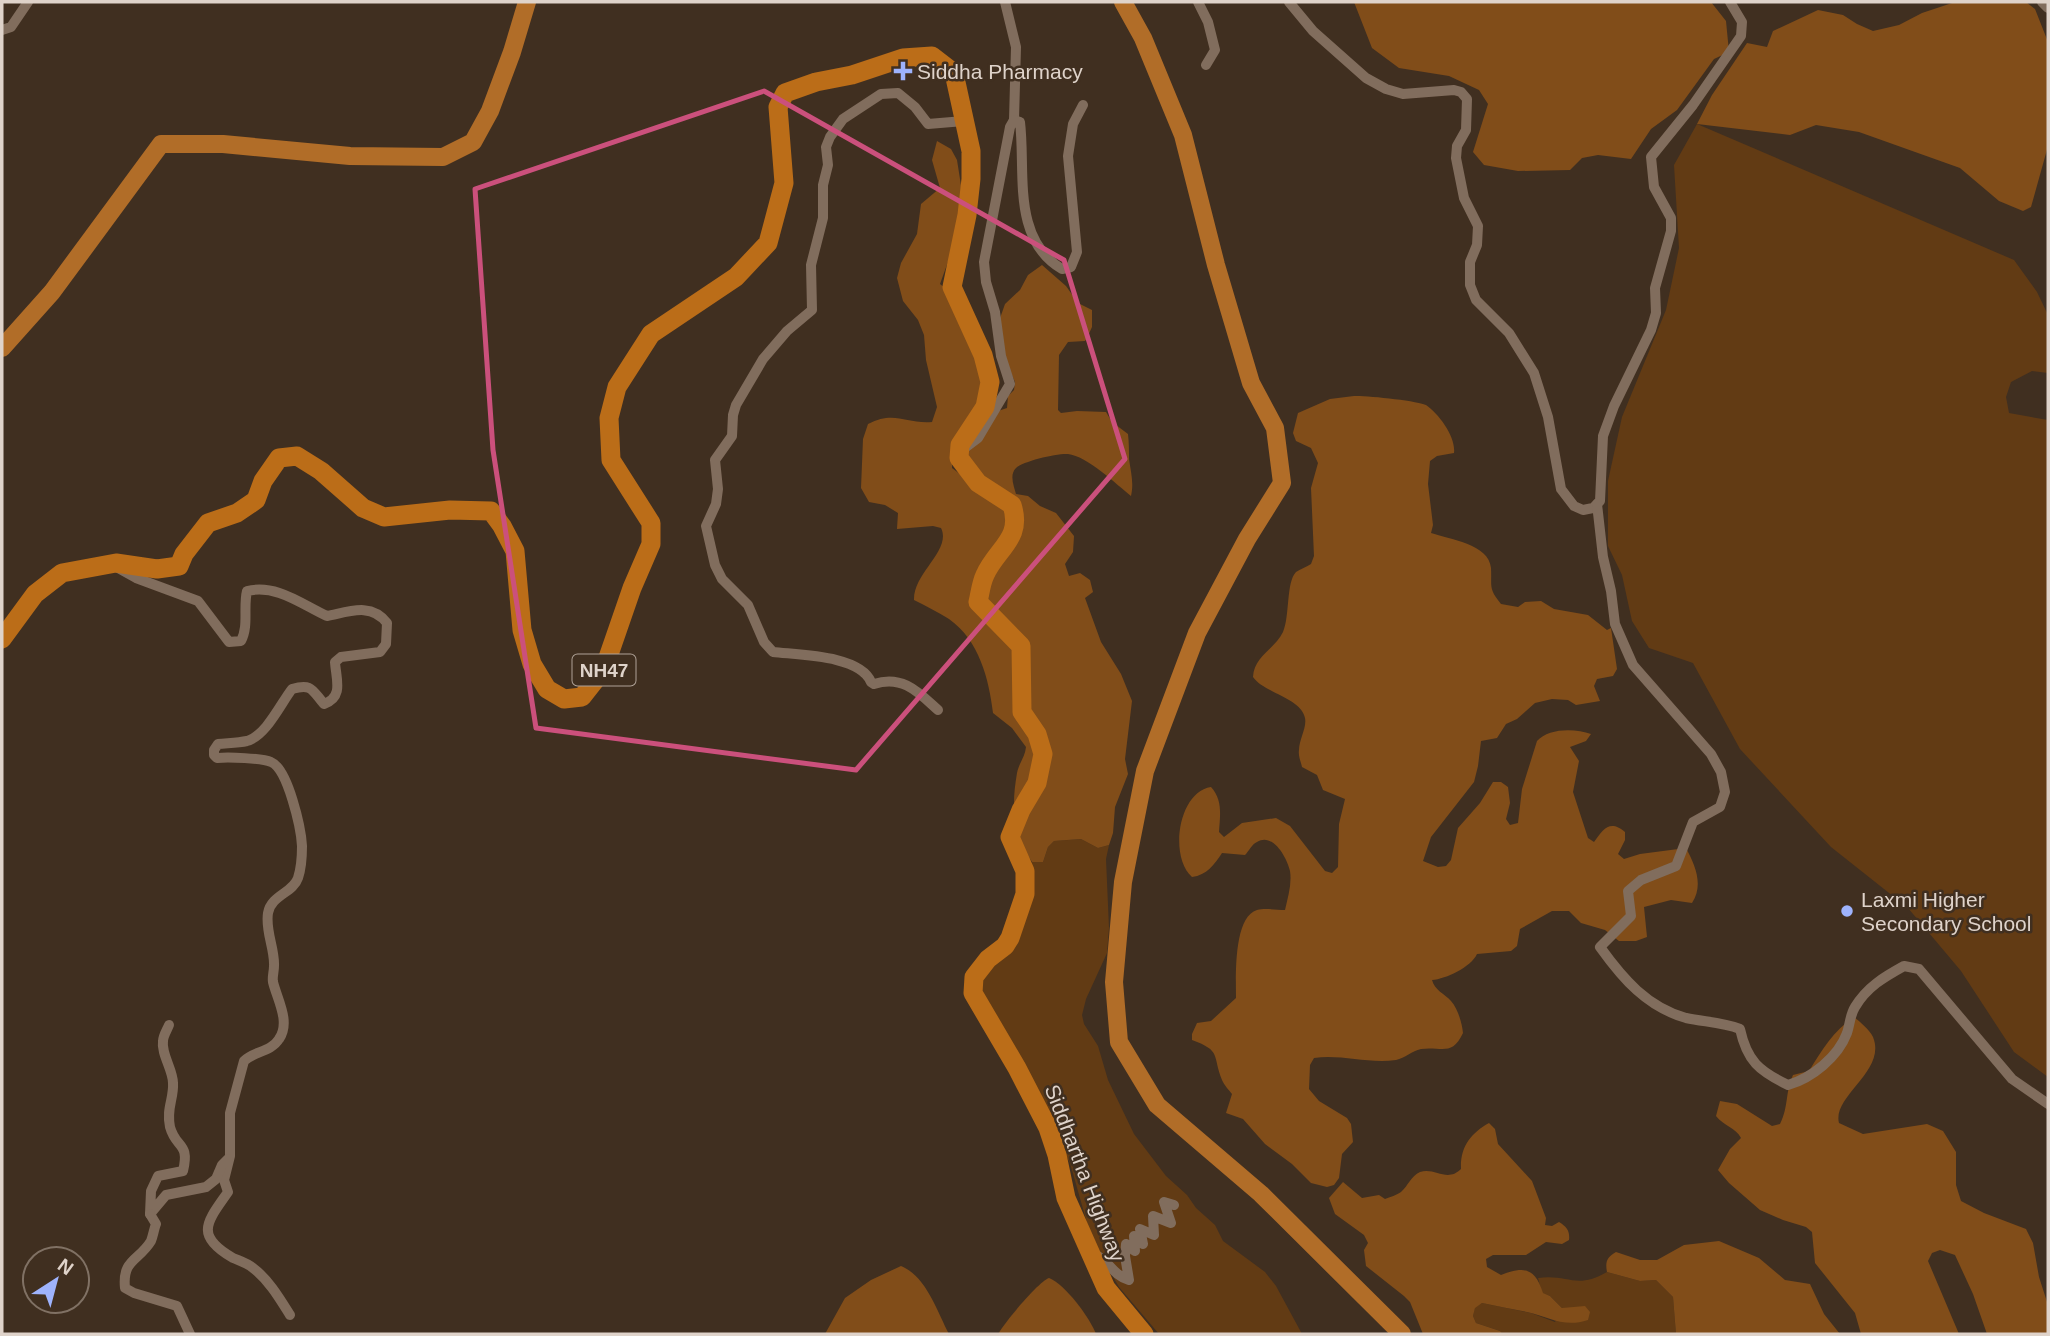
<svg xmlns="http://www.w3.org/2000/svg" width="2050" height="1336" font-family="Arial,sans-serif">
<rect width="100%" height="100%" fill="#402f20"/>
<!-- green -->
<g fill="#623b14">
<polygon points="1697,124 2014,260 2037,292 2048,315 2048,373 2032,371 2011,382 2006,397 2009,413 2048,420 2048,1077 2014,1052 1961,971 1908,908 1831,847 1740,749 1693,663 1649,648 1632,621 1622,575 1608,546 1608,481 1622,417 1666,310 1679,248 1674,165"/>
<polygon points="1081,839 1098,848 1109,845 1106,859 1109,928 1107,953 1086,999 1082,1015 1084,1024 1098,1046 1108,1080 1134,1134 1166,1176 1187,1195 1196,1208 1215,1225 1223,1241 1265,1272 1276,1286 1302,1334 1159,1334 1119,1287 1104,1261 1089,1230 1070,1163 981,995 983,979 1033,889 1032,862 1043,862 1048,847 1054,841"/>
<path d="M1607,1272L1640,1281L1656,1280L1673,1297L1676,1334H1503L1500,1331L1476,1323L1473,1316L1475,1307L1482,1303L1531,1313L1555,1322L1562,1308L1550,1296L1542,1293L1538,1278C1569,1274 1576,1290 1607,1272Z"/>
</g>
<!-- forest -->
<g fill="#814d19">
<polygon points="1354,2 1711,2 1726,21 1729,52 1714,59 1677,110 1651,129 1631,159 1598,155 1582,158 1570,170 1518,171 1484,165 1473,152 1488,104 1479,90 1449,76 1399,68 1372,48"/>
<polygon points="1955,2 2026,2 2035,9 2048,42 2048,146 2031,207 2023,211 1999,201 1960,168 1859,132 1816,125 1790,135 1697,124 1712,95 1747,43 1767,47 1773,31 1818,10 1843,15 1857,24 1873,31 1899,25 1922,13"/>
<path d="M937,141L951,149L957,160L963,198L958,234L940,284L946,289L983,378L980,402L952,448V468L977,487C964,453 965,448 983,416L1007,408L1008,396L1014,390L1015,382L1003,355L998,324L1005,304L1020,290L1028,275L1042,265L1066,286L1078,303L1092,310V327L1087,338L1085,341L1068,342L1059,355L1058,410L1061,413L1077,411L1106,412L1112,422L1128,434C1129,443 1129,451 1129,459C1131,473 1134,483 1131,496C1116,484 1087,456 1068,454C1058,453 1023,461 1016,468C1009,475 1014,486 1016,494L1028,496L1040,506L1056,513L1074,536L1073,552L1065,564L1069,576L1080,573L1090,580L1093,592L1085,598L1101,642L1121,674L1132,701L1125,759L1128,774L1115,807L1113,833L1109,845L1098,848L1081,839L1054,841L1048,847L1043,862H1032C1013,831 1011,808 1017,773C1019,763 1025,757 1026,747L1012,728L993,713C989,679 979,640 949,619C938,612 926,606 914,600C913,573 952,550 941,528L933,526L897,529L898,513L885,505L869,502L861,488L863,439L868,424C895,410 905,424 932,422L937,407L926,360L924,335L918,320L903,301L897,278L901,263L917,234L921,204L940,188L932,160Z"/>
<path d="M1354,396C1363,395 1420,401 1426,405C1439,414 1456,437 1454,453L1437,456L1430,461L1428,484L1433,525L1431,533C1449,539 1489,544 1491,568C1492,587 1488,588 1501,604L1518,607L1525,602L1541,601L1554,609L1588,615L1607,630L1611,628L1617,669L1613,676L1597,679L1594,686L1600,701L1576,705L1568,700L1552,699L1535,703L1517,719L1506,724L1497,738L1481,741L1478,766L1474,782L1431,837L1423,861L1438,867L1446,866L1451,860L1458,828L1480,803L1493,782H1501L1508,787L1510,803L1506,819L1510,825L1518,823L1522,789L1537,741C1548,728 1575,728 1591,734L1586,741L1570,747L1579,761L1573,792L1588,838L1594,842C1603,829 1610,819 1625,832V840L1618,854L1624,859L1640,854L1686,848C1695,865 1704,885 1692,903L1671,900L1644,907L1647,937L1636,941H1619L1605,930L1581,923L1569,911H1552L1520,929L1517,946L1511,951L1477,954C1471,967 1446,979 1432,980C1435,991 1444,993 1451,1001C1458,1009 1462,1023 1463,1033C1452,1057 1441,1046 1421,1049C1412,1051 1405,1058 1396,1060C1368,1064 1341,1054 1314,1058L1310,1065L1309,1089L1319,1101L1347,1118L1351,1124L1353,1142L1342,1154L1339,1178L1334,1185L1327,1187L1311,1183L1292,1164L1265,1144L1243,1119L1226,1113L1232,1094C1229,1090 1224,1085 1222,1080C1212,1055 1222,1051 1192,1040V1034L1197,1023L1211,1021L1236,998C1236,979 1233,917 1257,910C1265,908 1276,910 1285,910C1288,897 1292,884 1290,871C1287,858 1273,832 1257,842C1252,844 1249,851 1245,855L1222,853C1214,865 1207,875 1192,877C1169,857 1178,792 1211,787C1223,800 1220,816 1219,832L1224,837L1242,823L1276,818L1290,826L1325,871L1332,873L1338,867L1339,824L1345,799L1323,790L1317,775L1302,767C1301,762 1298,756 1299,750C1299,740 1307,727 1305,718C1301,698 1264,693 1253,677C1254,656 1274,650 1283,632C1290,616 1286,582 1296,572C1300,569 1307,567 1311,564L1314,556L1311,488L1318,463L1311,448L1296,441L1293,433L1298,413L1330,399Z"/>
<path d="M1854,1017C1860,1022 1869,1029 1873,1037C1887,1071 1832,1096 1839,1123L1863,1134L1927,1124L1943,1131L1956,1152V1185L1961,1201L1984,1213L2026,1229L2033,1243L2039,1277L2048,1305V1334H1987L1973,1294L1955,1255L1940,1250L1932,1253L1928,1261L1959,1334H1861L1855,1313L1815,1263L1812,1232L1806,1227L1783,1220L1760,1210L1729,1183L1718,1170L1730,1149L1741,1138C1736,1128 1724,1126 1716,1116L1720,1101L1737,1104L1772,1126L1780,1124C1789,1106 1785,1092 1793,1075L1809,1071C1822,1050 1833,1031 1854,1017Z"/>
<path d="M1489,1123L1495,1129L1498,1144L1532,1181L1546,1218L1545,1225L1552,1226L1559,1222C1567,1227 1570,1231 1569,1240L1562,1244L1546,1242L1526,1255H1493L1486,1259L1487,1267L1501,1275C1525,1266 1535,1268 1543,1293L1550,1296L1562,1308L1585,1306L1590,1312L1588,1320C1564,1328 1549,1317 1527,1312C1512,1309 1497,1306 1482,1303L1475,1308L1473,1316L1476,1323L1500,1331L1503,1334H1423L1410,1302L1404,1296L1366,1266L1364,1250L1368,1243L1364,1235L1335,1214L1329,1198L1343,1182L1362,1198L1379,1195L1385,1199C1390,1197 1397,1195 1401,1192C1408,1186 1411,1176 1420,1172C1435,1167 1447,1183 1461,1169C1460,1147 1471,1133 1489,1123Z"/>
<path d="M1719,1241L1759,1258L1785,1280L1810,1284L1824,1314L1840,1334H1676L1673,1297L1656,1280L1640,1281L1607,1272C1605,1262 1607,1257 1616,1252L1640,1260H1657L1684,1245Z"/>
<path d="M901,1266C926,1276 937,1311 949,1334H825L845,1298L871,1280Z"/>
<path d="M1049,1278C1065,1284 1090,1318 1096,1334H998C1005,1322 1038,1282 1049,1278Z"/>
</g>
<g fill="none" stroke-linecap="round" stroke-linejoin="round">
<!-- river -->
<g stroke="#b16d28" stroke-width="18">
<polyline points="1123,2 1143,38 1183,135 1216,265 1251,383 1275,428 1282,483 1247,539 1197,633 1145,771 1123,882 1114,982 1119,1042 1157,1105 1261,1194 1402,1334"/>
<polyline points="2,348 52,292 161,144 223,144 350,156 443,157 473,142 490,111 512,52 527,2"/>
</g>
<!-- street -->
<g stroke="#816d5d" stroke-width="10">
<polyline points="1005,2 1016,47 1014,120"/>
<polyline points="1198,2 1208,22 1215,50 1206,65"/>
<polyline points="1289,2 1313,31 1366,78 1386,89 1403,94 1454,90 1461,92 1467,99 1466,130 1457,146 1456,158 1464,198 1478,226 1477,245 1470,262 1470,285 1476,300 1509,333 1534,373 1548,417 1561,489 1574,506 1583,510 1593,508 1600,501 1603,436 1614,406 1651,330 1656,313 1655,288 1671,231 1671,218 1654,187 1651,157 1693,105 1741,36 1742,22 1730,2"/>
<polyline points="2042,2 2048,8"/>
<polyline points="2,30 11,27 28,2"/>
<path d="M966,447L978,438L1010,384L1001,356L995,312L986,282L984,262L1010,127L1014,120L1020,122C1026,171 1011,239 1062,269L1071,267L1077,252L1068,156L1073,124L1083,105"/>
<path d="M1597,504L1603,557L1611,591L1615,624L1633,665L1711,754L1721,772L1725,792L1720,807L1693,822L1676,866L1641,880L1628,891L1631,916L1600,947C1623,979 1647,1007 1686,1018C1704,1022 1722,1022 1740,1029C1747,1061 1759,1071 1788,1085C1812,1078 1838,1057 1847,1033C1850,1024 1850,1015 1855,1007C1867,987 1884,977 1904,966L1919,969L2012,1079L2048,1104"/>
<path d="M118,568L136,578L198,601L229,642L241,641C249,626 243,607 247,591C277,584 301,604 327,616C348,612 371,602 387,623L386,644L380,652L341,657L335,662C336,679 344,697 324,704C312,690 312,683 292,689C281,703 266,736 247,741C238,743 228,743 218,744L214,750V755L217,758C228,757 262,758 271,762C288,769 301,828 302,846C302,854 301,869 298,878C293,893 271,895 268,913C265,931 275,949 274,966C274,972 272,977 273,982C277,999 291,1022 279,1039C271,1052 254,1051 244,1061L230,1113V1156L224,1180L228,1192C208,1221 193,1235 233,1258C240,1261 247,1263 253,1268C269,1280 280,1299 290,1315"/>
<path d="M938,710C918,692 903,675 874,684L871,682C860,655 798,655 773,652L764,642L748,605L722,579L715,565L706,526L716,504L718,489L715,460L732,436L733,415L736,405L763,359L787,331L812,310L811,265L823,218V185L828,165L826,147L830,137L843,119L881,94L898,93L915,107L928,124L964,121"/>
<path d="M169,1025C167,1030 163,1036 163,1041C161,1054 173,1070 173,1083C174,1099 166,1108 170,1127C176,1149 190,1142 183,1171L158,1176L151,1191L150,1214L166,1195L206,1187L216,1179L222,1165L228,1159"/>
<path d="M150,1214L156,1224C154,1229 153,1236 151,1241C139,1261 122,1259 125,1288L134,1293L177,1306L190,1334"/>
<path d="M1094,1254C1110,1261 1111,1274 1129,1280L1125,1256L1126,1244L1135,1251L1134,1236L1143,1244L1140,1229L1154,1235L1153,1216L1171,1223L1164,1202L1174,1205"/>
</g>
<!-- highway -->
<path stroke="#bb6d18" stroke-width="19" d="M2,639L35,594L62,573L116,563L157,569L179,566L184,554L208,523L237,513L256,500L263,481L279,458L297,456L321,471L363,508L384,517L450,510L491,511L502,526L515,551L522,630L532,664L547,689L564,699L582,697L604,669L632,588L651,544V523L611,460L609,418L617,387L651,334L736,277L768,243L784,183L778,107L785,93L816,82L852,75L903,58L932,56L954,73L971,151V179L967,215L952,287L983,355L990,382L985,407L960,445L959,458L978,483L1012,505C1023,539 997,548 985,575C981,583 980,594 978,602L1021,646L1022,712L1037,734L1043,754L1037,783L1021,810L1010,837L1025,871V894L1010,938L1005,946L988,959L974,977L973,993L1017,1068L1048,1128L1057,1155L1066,1198L1106,1288L1144,1334"/>
</g>
<!-- marked area -->
<path fill="none" stroke="#cb507c" stroke-width="5" stroke-linejoin="round" d="M764,91L1064,260L1125,459L856,770L536,728L493,450L475,189Z"/>
<!-- markers -->
<g fill="#9eb3fd" stroke="#402f20" stroke-width="2.5">
<path d="M899.5 60.5h7v7h7v7h-7v7h-7v-7h-7v-7h7z"/>
<circle cx="1847" cy="911" r="7"/>
</g>
<g text-anchor="middle" dominant-baseline="central" stroke-width="5" stroke-linejoin="round" paint-order="stroke">
<!-- shield labels -->
<rect fill="#402f20" stroke="#afa297" stroke-width="2" x="572.5" y="654.5" width="63" height="31" rx="5"/>
<g font-size="19" font-weight="bold" fill="#dfd3ca">
<text x="604" y="670">NH47</text>
</g>
<!-- poi labels -->
<g font-size="21" fill="#dfd3ca" stroke="#402f20" text-anchor="start">
<text x="917" y="71">Siddha Pharmacy</text>
<text x="1861" y="899">Laxmi Higher<tspan x="1861" dy="24">Secondary School</tspan></text>
</g>
<!-- street labels -->
<g font-size="21" fill="#dfd3ca" stroke="#402f20">
<text transform="translate(1085 1173) rotate(69)">Siddhartha Highway</text>
</g>
</g>
<!-- border -->
<rect width="2050" height="1336" fill="none" stroke="#dfd3ca" stroke-width="7"/>
<!-- north arrow -->
<g transform="translate(56 1280) rotate(36)"><circle r="33" fill="#402f20" stroke="#807164" stroke-width="2"/>
<path d="M0-5L12 26L0 18L-12 26Z" fill="#9eb3fd"/>
<text y="-10" font-size="19" font-weight="bold" text-anchor="middle" fill="#dfd3ca">N</text>
</g>
</svg>
